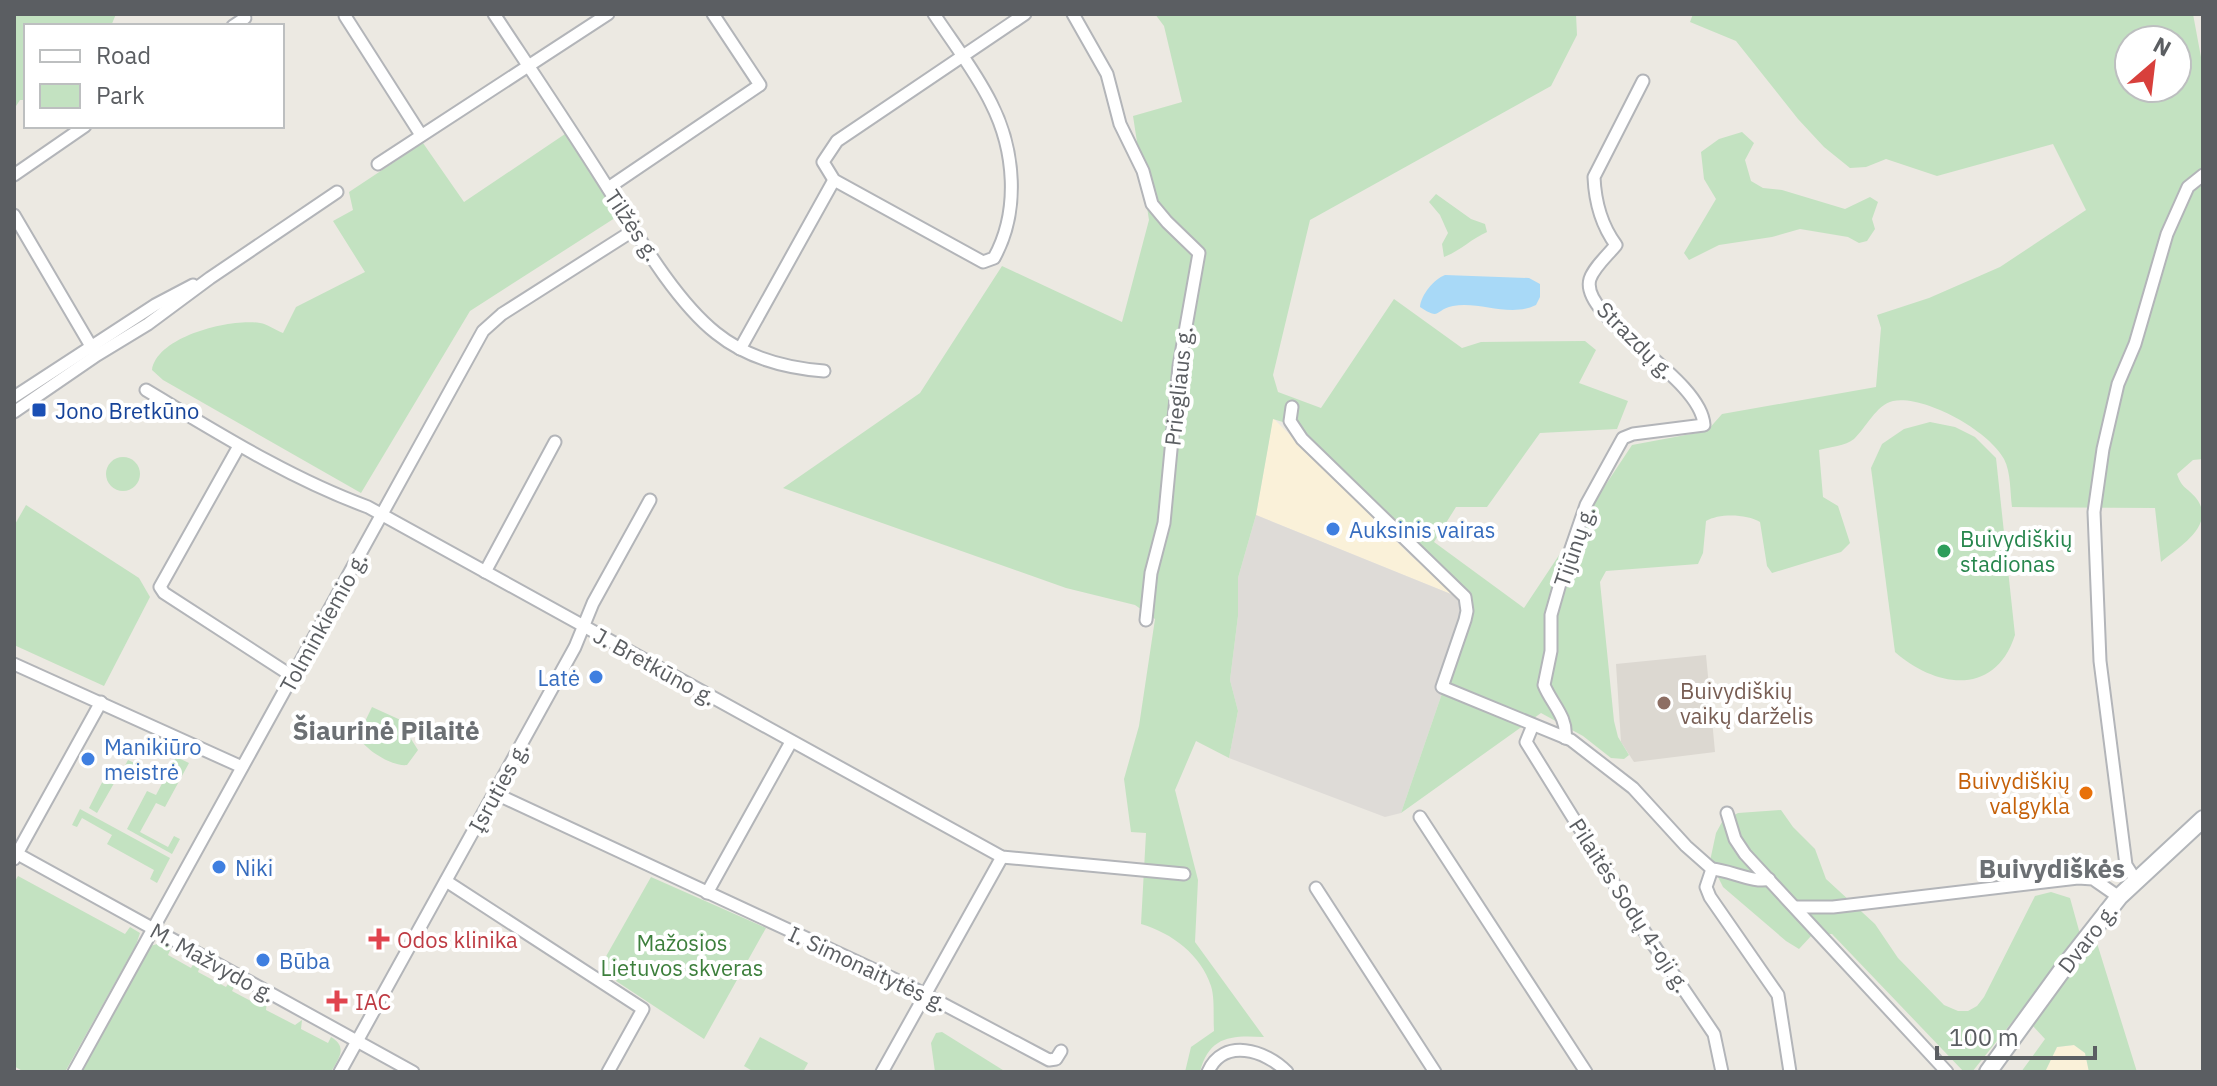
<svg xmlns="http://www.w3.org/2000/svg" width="2217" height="1086" font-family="'IBM Plex Sans',sans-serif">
<rect width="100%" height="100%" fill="#ece9e2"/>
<!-- commercial -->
<g fill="#faf1d9">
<polygon points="1273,418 1412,557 1473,603 1256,515"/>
<polygon points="2074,1045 2085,1053 2089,1072 2045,1072 2057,1047"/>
</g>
<!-- industrial -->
<polygon fill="#dedbd7" points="1256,515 1473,603 1401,813 1385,817 1229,758 1238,711 1230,680 1238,616 1238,578"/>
<!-- education -->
<polygon fill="#dcd8d1" points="1706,655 1715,752 1634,762 1621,742 1616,664"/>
<!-- green -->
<g fill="#c3e2c1" fill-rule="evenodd">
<polygon points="14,14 116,14 111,26 26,26 26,100 20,100 14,109"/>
<path d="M1155,14H1576L1577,35L1551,86L1310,220L1273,375L1278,392L1321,408L1394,299L1462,348L1481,342L1585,341L1596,350L1579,383L1628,401L1617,429L1540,433L1487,507H1456L1434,542L1524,608L1632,445L1707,431L1722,414L1876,387L1881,328L1877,315L1929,298L2000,267L2086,210L2053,144L1937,176L1886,159L1866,167L1850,168L1824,147L1798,119L1736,41L1690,22L1693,14H2193L2203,68V459L2193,460L2177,474C2182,489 2187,487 2196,498C2217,525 2179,547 2161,562L2155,508L2012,507C2010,492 2011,472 2004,459C1989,431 1925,395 1893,401C1876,405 1866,428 1854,439C1846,446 1829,447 1819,450L1823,497L1838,506L1850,543L1841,552L1772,573L1767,566L1760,522C1747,514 1719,513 1706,521L1703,553L1698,564L1606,571L1600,582L1614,721L1618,737L1629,755L1624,759L1611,758L1583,736L1541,713L1401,813L1473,603L1299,427L1273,419L1256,515L1238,578V616L1230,680L1238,711L1229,758L1196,741L1175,790L1198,880L1195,942L1264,1037C1231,1035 1209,1036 1200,1072H1185L1191,1047L1214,1031C1213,1017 1215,999 1211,986C1201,955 1172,933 1141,924L1146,833L1131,832L1124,779L1139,726L1155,619L1135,605L1066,588L783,488L920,393L1002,266L1122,322L1149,220L1133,116L1182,102L1164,26ZM2129,40H2177V88H2129Z"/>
<polygon points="1742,132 1754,143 1745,160 1751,181 1763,188 1782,190 1845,209 1870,197 1878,202 1872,219 1875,229 1867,241 1859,243 1848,237 1800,229 1772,237 1719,245 1689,260 1684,253 1716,199 1704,179 1701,152 1719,139"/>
<path d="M565,134L618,216L470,311L361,493L163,380L152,370C157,336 231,318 260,323C267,324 275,330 283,333L296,307L365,272L333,221L353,210L349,192L423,143L464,202Z"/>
<path d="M1436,194L1471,219L1485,224L1487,232C1471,239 1460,251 1444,257L1442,244L1448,233L1440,215L1429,202Z"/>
<path d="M1930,422L1955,427L1975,437L1996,458L2015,635C1995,697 1936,688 1895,652L1871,468L1882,444L1904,429Z"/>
<circle cx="123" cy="474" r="17"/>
<polygon points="26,505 139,578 150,597 104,686 14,645 14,526"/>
<path d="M372,707L405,722L411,739L418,750L407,765C392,767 364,749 358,736Z"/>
<polygon points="168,753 189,763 165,807 156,803 140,832 168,847 174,836 180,839 172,854 127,829 147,791 156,795 175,759 167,755"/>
<polygon points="128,760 139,765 130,784 117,778 97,813 89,808 111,765 122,771"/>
<polygon points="80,809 170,858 157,883 150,879 154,870 107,844 112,835 82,818 77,827 72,825"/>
<polygon points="1781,810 1793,827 1815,849 1826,879 1875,924 1898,958 1944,1005 1958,1011 1968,1011 1977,1006 1984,997 2035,896 2051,892 2070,898 2080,934 2078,940 1972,1072 1964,1072 1832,934 1812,935 1799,949 1786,941 1723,887 1710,861 1716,833 1722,822 1738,813"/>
<polygon points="18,876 125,934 130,927 140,933 136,945 65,1072 24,1072 14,1066 14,883"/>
<polygon points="651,877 766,928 704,1039 616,981 619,976 611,971 608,976 601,971 600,967"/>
<polygon points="2096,940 2137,1072 2089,1072 2085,1053 2074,1045 2057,1047 2045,1072 2021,1072 2045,1039 2031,1024"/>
<path d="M161,943L171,948L168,955L191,968L194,963H198L200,966L198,972L226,987L230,981H233L235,985L232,991L260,1006L267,1001L266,1010L295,1025L302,1020L301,1029L328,1043L331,1037C348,1047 339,1058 331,1072H80L150,946Z"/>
<polygon points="942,1032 1006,1072 935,1072 931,1043 936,1033"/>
<polygon points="760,1037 808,1063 803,1072 754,1072 744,1066"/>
</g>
<!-- water -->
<path fill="#a8d9f7" d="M1445,275L1529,278L1540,284V297L1536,305C1510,318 1480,301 1453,306C1434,310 1441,321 1420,307C1421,295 1434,279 1445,275Z"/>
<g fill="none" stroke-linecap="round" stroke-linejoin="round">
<defs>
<g id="minor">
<path d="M494,14C531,70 568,125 604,182C634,229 673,299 716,333C747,358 785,368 824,371"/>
<path d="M934,14C953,43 976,72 991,103C1015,150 1020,211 994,258L983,262L834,180L823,162L837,141L1025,14"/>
<polyline points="1073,14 1107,74 1120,124 1143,171 1152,204 1167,222 1199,253 1179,366 1164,523 1151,573 1146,620"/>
<polyline points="345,16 421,135"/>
<polyline points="233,26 245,18"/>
<polyline points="378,164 608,14"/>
<polyline points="14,175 85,126"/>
<polyline points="608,188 760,85 713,14"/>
<polyline points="14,215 95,353"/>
<polyline points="740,349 834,180"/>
<path d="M146,390C218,433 289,478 368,507L1002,857L1184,874"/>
<polyline points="14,397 155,305 193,285"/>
<polyline points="1292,407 1290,421 1302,439 1465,597 1467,611 1465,620 1442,687 1571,740 1633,788 1686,846 1712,869"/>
<polyline points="14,412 97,355 148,324 210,278 337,192"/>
<polyline points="239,446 160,587 164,593 292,676"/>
<polyline points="485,572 555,442"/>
<polyline points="14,664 242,767"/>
<polyline points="1533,725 1526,742 1636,919 1714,1034 1722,1072"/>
<path d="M1565,738C1568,717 1551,703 1544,685L1551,651V615L1565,566L1586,505L1623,438L1633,434L1704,425C1701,376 1578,318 1590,279C1594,267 1608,255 1616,245C1602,226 1595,201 1594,177L1643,81"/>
<polyline points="494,793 909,986 1049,1060 1056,1059 1061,1051"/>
<polyline points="1727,813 1735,839 1745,854 1947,1072"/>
<polyline points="1420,817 1586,1072"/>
<polyline points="14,852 413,1072"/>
<polyline points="14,859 101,702"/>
<polyline points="1712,869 1706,887 1710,897 1778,995 1790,1072"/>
<path d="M1712,869C1729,870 1756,884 1769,879"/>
<polyline points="2135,879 2126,865 2100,661 2094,512 2103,449 2118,384 2135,344 2167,234 2188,187 2203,175"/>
<polyline points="446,881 643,1009 608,1072"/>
<polyline points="1316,888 1435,1072"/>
<polyline points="707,893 791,742"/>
<polyline points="1795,907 1833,907 2078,878 2093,879 2119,897"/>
<polyline points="74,1072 483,331 502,314 634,230"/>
<polyline points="340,1072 575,647 593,603 650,500"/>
<polyline points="882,1072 1002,857"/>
<path d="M1208,1072C1223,1037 1266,1050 1287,1072"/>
</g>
<polyline id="secondary" points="1988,1072 2068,962 2119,897 2203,819"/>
</defs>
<!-- minor casing -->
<use href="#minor" stroke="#b3b5b9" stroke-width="15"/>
<!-- secondary casing -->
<use href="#secondary" stroke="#b2b5b9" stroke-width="20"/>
<!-- minor -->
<use href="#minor" stroke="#fff" stroke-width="11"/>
<!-- secondary -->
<use href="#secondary" stroke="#fff" stroke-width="16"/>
</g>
<!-- markers -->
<rect fill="#1a4fb4" stroke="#fff" stroke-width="3" x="31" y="402" width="16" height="16" rx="4"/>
<g fill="#3f7fe0" stroke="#fff" stroke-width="3">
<circle cx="1333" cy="529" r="8"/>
<circle cx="596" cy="677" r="8"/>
<circle cx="88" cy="759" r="8"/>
<circle cx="219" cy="867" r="8"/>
<circle cx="263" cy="960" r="8"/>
</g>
<circle fill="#2e9e5b" stroke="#fff" stroke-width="3" cx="1944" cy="551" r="8"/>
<circle fill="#8d6e63" stroke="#fff" stroke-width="3" cx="1664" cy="703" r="8"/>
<circle fill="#e8710a" stroke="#fff" stroke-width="3" cx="2086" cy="793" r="8"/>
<g fill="#e0444e" stroke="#fff" stroke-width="3">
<path d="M375 927h8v8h8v8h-8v8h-8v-8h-8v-8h8z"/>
<path d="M333 989h8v8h8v8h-8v8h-8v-8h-8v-8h8z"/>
</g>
<g text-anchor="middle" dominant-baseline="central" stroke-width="8" stroke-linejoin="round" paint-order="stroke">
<!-- street labels -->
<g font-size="22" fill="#5b5e62" stroke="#fff">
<text transform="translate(633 225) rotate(56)">Tilžės g.</text>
<text transform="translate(1636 340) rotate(45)">Strazdų g.</text>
<text transform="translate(1178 386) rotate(-84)">Priegliaus g.</text>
<text transform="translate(1574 546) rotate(-71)">Tijūnų g.</text>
<text transform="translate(323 622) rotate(-61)">Tolminkiemio g.</text>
<text transform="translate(655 666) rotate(29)">J. Bretkūno g.</text>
<text transform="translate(498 787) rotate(-61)">Įsruties g.</text>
<text transform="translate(1630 905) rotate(57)">Pilaitės Sodų 4-oji g.</text>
<text transform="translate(2087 938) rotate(-52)">Dvaro g.</text>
<text transform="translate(213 962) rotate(29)">M. Mažvydo g.</text>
<text transform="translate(868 968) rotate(25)">I. Simonaitytės g.</text>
</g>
<!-- transit labels -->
<g font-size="22" fill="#164399" stroke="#fff" text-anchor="start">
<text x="55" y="410">Jono Bretkūno</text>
</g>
<!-- shop labels -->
<g font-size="22" fill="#366cbe" stroke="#fff" text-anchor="start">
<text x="1349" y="529">Auksinis vairas</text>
<text x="580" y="677" text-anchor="end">Latė</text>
<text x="104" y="746">Manikiūro<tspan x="104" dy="25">meistrė</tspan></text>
<text x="235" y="867">Niki</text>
<text x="279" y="960">Būba</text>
</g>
<!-- leisure labels -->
<g font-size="22" fill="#27864d" stroke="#fff" text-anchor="start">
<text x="1960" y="538">Buivydiškių<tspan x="1960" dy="25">stadionas</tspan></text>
</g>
<!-- education labels -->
<g font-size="22" fill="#785e54" stroke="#fff" text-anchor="start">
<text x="1680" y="690">Buivydiškių<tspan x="1680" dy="25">vaikų darželis</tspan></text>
</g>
<!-- food labels -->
<g font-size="22" fill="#c56008" stroke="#fff" text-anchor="end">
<text x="2070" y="780">Buivydiškių<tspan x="2070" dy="25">valgykla</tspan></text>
</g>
<!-- health labels -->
<g font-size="22" fill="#be3a42" stroke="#fff" text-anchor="start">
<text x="397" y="939">Odos klinika</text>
<text x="355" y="1001">IAC</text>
</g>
<!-- park labels -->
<g font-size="22" fill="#3d7f3c" stroke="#fff">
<text x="682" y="942">Mažosios<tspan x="682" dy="25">Lietuvos skveras</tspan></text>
</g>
<!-- quarter labels -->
<g font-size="26" font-weight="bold" fill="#6c7074" stroke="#fff">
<text x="386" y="730">Šiaurinė Pilaitė</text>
<text x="2052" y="868">Buivydiškės</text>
</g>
</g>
<!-- border -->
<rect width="2217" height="1086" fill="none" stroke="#5b5e62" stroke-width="32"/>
<!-- legend -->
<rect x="24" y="24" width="260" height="104" fill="#ffffff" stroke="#bdbfc0" stroke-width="2"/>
<rect x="40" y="50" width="40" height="12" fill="#ffffff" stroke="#bdbfc0" stroke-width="2"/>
<text x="96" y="64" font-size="24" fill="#5b5e62">Road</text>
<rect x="40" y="84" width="40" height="24" fill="#c3e2c1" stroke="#bdbfc0" stroke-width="2"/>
<text x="96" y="104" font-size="24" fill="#5b5e62">Park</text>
<!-- north arrow -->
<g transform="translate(2153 64) rotate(28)"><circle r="38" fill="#ffffff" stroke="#bdbfc0" stroke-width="2"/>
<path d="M0-6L14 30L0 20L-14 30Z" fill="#d8403c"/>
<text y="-12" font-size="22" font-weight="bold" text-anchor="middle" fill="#5b5e62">N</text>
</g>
<!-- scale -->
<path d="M1937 1046v12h158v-12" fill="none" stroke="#5b5e62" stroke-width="4"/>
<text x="1949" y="1046" font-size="24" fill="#5b5e62" stroke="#ffffff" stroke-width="6" paint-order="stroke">100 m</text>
</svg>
